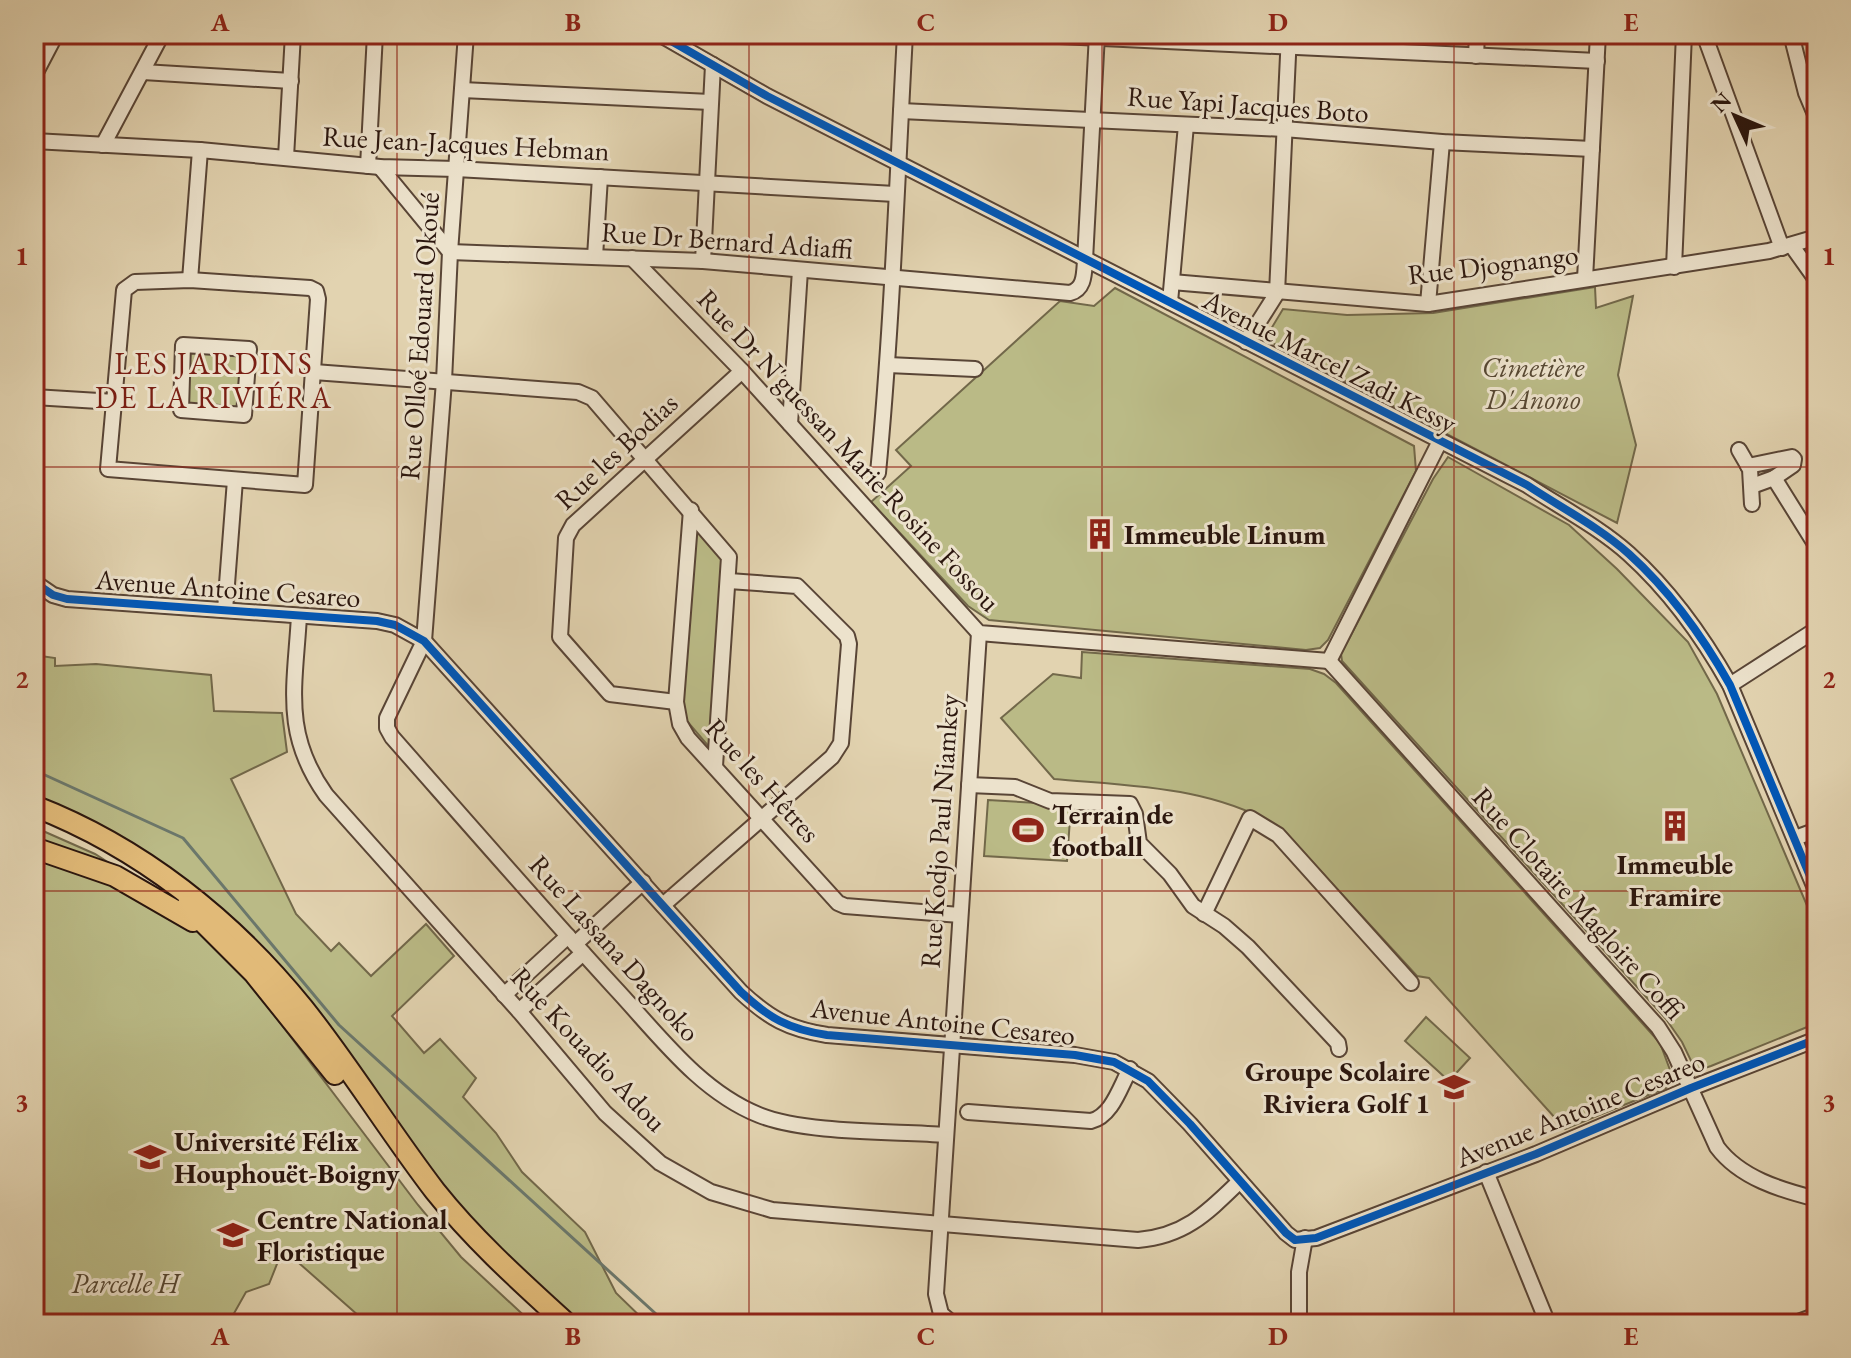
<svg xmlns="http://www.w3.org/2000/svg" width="1851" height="1358" font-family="'EB Garamond',serif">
<rect width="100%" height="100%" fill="#e2d3b0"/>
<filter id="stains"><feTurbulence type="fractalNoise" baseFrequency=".0025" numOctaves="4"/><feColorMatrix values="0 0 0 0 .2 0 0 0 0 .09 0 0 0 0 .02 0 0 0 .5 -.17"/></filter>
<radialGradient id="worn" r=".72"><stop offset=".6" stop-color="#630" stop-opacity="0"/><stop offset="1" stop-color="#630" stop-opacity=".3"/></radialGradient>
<!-- green -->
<g fill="#baba86" stroke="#72684a" stroke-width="2">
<polygon points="1595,287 1596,308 1633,296 1618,375 1636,445 1617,523 1265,339 1283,309 1347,315 1433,313"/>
<polygon points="1115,288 1414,446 1416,471 1328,640 1320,648 1306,650 989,620 968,606 871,502 911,466 896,450 1060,301 1094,306"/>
<polygon points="187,346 247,350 243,413 182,408"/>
<polygon points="1448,457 1569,525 1617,569 1688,642 1717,694 1817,929 1817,1023 1711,1066 1702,1069 1694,1067 1682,1042 1666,1019 1342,661 1341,654 1433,479"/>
<polygon points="692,519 723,554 710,748 680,713"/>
<path d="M1082,652L1310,669L1324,674L1336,683L1660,1043L1673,1078L1666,1088L1565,1129L1429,978L1417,976L1283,830C1216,786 1131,786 1054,779L1001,718L1053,674L1081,678Z"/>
<polygon points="34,655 55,658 55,666 96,664 211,675 214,711 282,713 287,752 231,779 296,914 331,951 339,943 371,976 426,924 454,956 392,1016 424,1053 440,1039 476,1078 463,1097 496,1133 522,1172 585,1232 616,1293 648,1324 573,1324 478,1238 267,960 34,797"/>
<polygon points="988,800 1071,805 1067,861 984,856"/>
<polygon points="34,827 95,854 148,888 34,842"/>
<polygon points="34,853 152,900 208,937 247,979 418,1205 461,1257 533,1324 368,1324 283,1249 269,1284 246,1292 228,1324 34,1324"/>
<polygon points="1426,1017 1470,1058 1449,1081 1405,1041"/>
</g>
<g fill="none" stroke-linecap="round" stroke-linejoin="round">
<!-- stream -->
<polyline stroke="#6b776b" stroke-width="3" points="34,770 183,838 339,1025 667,1324"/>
<defs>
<g id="minor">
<path d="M466,34L450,252L444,381L424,641L387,718V728L392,737C466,821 539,905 614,987C658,1034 699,1091 759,1115C808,1134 892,1131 946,1135"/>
<path d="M659,34L767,96L1527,485C1560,507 1599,527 1629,554C1670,591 1703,637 1730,685L1817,893"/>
<polyline points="1017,34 1597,61"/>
<polyline points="1704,34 1782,248"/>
<polyline points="1791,34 1806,93 1817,119"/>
<polyline points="1476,56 1477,34"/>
<polyline points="143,72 291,81"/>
<polyline points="34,76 56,34"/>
<polyline points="462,90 710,102"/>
<polyline points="901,111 1284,129 1442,142 1592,149"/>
<polyline points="34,141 200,150 380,167 456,169 895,194"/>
<polyline points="103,145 162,34"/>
<polyline points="286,157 293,34"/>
<polyline points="368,166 375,34"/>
<path d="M380,167L450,252L703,261L1070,293C1085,289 1084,273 1085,260L1097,34"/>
<polyline points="1792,246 1817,281"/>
<polyline points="595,257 600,177"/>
<polyline points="632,258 742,371 979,633 1329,661"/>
<polyline points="703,261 713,65"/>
<polyline points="1674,267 1684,34"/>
<polyline points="1585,279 1598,34"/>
<polygon points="190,280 310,288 316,291 318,299 305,485 108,469 124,290 135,282"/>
<polyline points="190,280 200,150"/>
<polyline points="1172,282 1428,304 1769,251 1817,237"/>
<polyline points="1170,302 1186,125"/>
<polyline points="1428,304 1442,142"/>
<polyline points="1246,342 1277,293 1289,34"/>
<polygon points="183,345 249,349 244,415 181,410"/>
<polyline points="888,365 975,369"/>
<polyline points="314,372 578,392 592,398 729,557 715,766"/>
<polyline points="34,397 115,402"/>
<polyline points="790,424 800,270"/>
<polyline points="1739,450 1750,469 1752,504"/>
<polyline points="1748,466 1792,457 1794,459 1793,465 1774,478 1752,486"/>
<path d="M878,473C892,327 897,180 905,34"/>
<polyline points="1774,478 1817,547"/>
<polyline points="691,510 676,702 680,724 688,738 838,903 845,906 960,915"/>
<path d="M34,582L53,595L67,599L377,621L395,625L424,641L741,992C769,1018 788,1029 827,1035L1075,1055L1114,1062L1148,1081L1190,1124L1286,1233L1295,1240L1316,1238L1536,1154L1691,1088L1817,1039"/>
<polyline points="225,610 235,480"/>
<path d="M299,616C295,687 282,733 326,795L519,1011L605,1113L660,1163L711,1192L772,1210L1138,1240C1185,1236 1207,1213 1240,1181"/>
<path d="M1329,661L1658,1027L1674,1052L1717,1147C1740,1178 1781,1190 1817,1199"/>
<polyline points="1329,661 1439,443"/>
<polyline points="1730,685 1817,629"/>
<polyline points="676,702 610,694 560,637 566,538 573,525 742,371"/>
<polyline points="969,785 1015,787 1050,801 1130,804 1135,814 1139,843 1170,874 1193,906 1224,926 1248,947 1338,1043 1339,1049"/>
<polyline points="1795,838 1817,830"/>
<polyline points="663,905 832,757 841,743 849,644 847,636 797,586 729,581"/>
<polyline points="1204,914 1250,818 1278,835 1411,983"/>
<polyline points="575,944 643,882"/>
<polyline points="504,995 568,936"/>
<polyline points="519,1011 583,953"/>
<path d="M968,1112L1091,1121C1112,1116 1120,1087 1130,1069"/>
<polyline points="1486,1172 1548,1324"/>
<polyline points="953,1324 941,1314 936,1294 979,633"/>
<polyline points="1299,1324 1299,1272 1305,1238"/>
<polyline points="1793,1324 1817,1315"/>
</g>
<g id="highway">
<path d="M34,806C140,847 232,920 303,1008C350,1067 389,1131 435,1191C474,1240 521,1282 567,1324"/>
<polyline points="34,848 115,876 193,921"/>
<polyline points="187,906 254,973 335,1074"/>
</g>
</defs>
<!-- minor casing -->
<use href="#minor" stroke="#594536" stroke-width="18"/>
<!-- highway casing -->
<use href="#highway" stroke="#2b160e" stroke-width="24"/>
<!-- minor -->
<use href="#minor" stroke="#ece2cc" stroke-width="14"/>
<!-- highway -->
<use href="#highway" stroke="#e1ba78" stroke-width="20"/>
<defs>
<g id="cycleway">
<path d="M659,34L767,96L1527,485C1560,507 1599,527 1629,554C1670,591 1703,637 1730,685L1817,893"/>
<path d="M34,582L53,595L67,599L377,621L395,625L424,641L741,992C769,1018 788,1029 827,1035L1075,1055L1114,1062L1148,1081L1190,1124L1286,1233L1295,1240L1316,1238L1536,1154L1691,1088L1817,1039"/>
</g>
</defs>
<!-- cycleway casing -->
<use href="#cycleway" stroke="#ece2cc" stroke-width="13"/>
<!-- cycleway -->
<use href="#cycleway" stroke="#0057b8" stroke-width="8"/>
</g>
<!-- grid -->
<path fill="none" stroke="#8f2418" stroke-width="2" stroke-opacity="0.55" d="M397,34V1324M749,34V1324M1102,34V1324M1454,34V1324M34,467H1817M34,891H1817"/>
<!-- icons -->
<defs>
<symbol id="building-bare" viewBox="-9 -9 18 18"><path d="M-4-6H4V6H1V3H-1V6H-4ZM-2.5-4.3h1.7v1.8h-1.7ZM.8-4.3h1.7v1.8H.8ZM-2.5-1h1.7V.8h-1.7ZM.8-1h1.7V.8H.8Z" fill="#8f2418" stroke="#ece2cc" stroke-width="2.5" paint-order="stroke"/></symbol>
<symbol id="stadium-bare" viewBox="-9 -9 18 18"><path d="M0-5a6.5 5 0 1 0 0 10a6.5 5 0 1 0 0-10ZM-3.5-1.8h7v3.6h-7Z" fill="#8f2418" stroke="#ece2cc" stroke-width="2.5" paint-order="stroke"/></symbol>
<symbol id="school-bare" viewBox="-9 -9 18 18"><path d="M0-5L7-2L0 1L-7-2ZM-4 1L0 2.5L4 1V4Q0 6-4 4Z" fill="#8f2418" stroke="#ece2cc" stroke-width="2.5" paint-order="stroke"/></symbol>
<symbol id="university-bare" viewBox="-9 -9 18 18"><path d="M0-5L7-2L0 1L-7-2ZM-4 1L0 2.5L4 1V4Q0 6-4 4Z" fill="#8f2418" stroke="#ece2cc" stroke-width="2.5" paint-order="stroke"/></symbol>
</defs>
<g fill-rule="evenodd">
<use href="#building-bare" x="1078" y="512" width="44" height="44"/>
<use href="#building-bare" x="1653" y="804" width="44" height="44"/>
<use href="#stadium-bare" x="1006" y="808" width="44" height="44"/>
<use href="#school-bare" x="1432" y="1065" width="44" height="44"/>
<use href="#university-bare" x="128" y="1135" width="44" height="44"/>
<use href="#university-bare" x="211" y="1213" width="44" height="44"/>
</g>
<g text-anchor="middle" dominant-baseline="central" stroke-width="6" stroke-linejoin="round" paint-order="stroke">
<!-- street labels -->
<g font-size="28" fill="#2b160e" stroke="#ece2cc">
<text transform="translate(1248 104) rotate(4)">Rue Yapi Jacques Boto</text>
<text transform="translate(466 143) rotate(3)">Rue Jean-Jacques Hebman</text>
<text transform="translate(727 240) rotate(4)">Rue Dr Bernard Adiaffi</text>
<text transform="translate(1493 264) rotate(-7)">Rue Djognango</text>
<text transform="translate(419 336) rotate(-86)">Rue Olloé Edouard Okoué</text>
<text transform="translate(1330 361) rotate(27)">Avenue Marcel Zadi Kessy</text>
<text transform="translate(849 450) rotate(47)">Rue Dr N'guessan Marie-Rosine Fossou</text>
<text transform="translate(616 451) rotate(-43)">Rue les Bodias</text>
<text transform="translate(228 588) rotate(4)">Avenue Antoine Cesareo</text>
<text transform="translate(763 780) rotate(48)">Rue les Hêtres</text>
<text transform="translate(939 831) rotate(-86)">Rue Kodjo Paul Niamkey</text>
<text transform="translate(1579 903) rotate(48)">Rue Clotaire Magloire Coffi</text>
<text transform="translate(615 948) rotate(48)">Rue Lassana Dagnoko</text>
<text transform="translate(943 1021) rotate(6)">Avenue Antoine Cesareo</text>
<text transform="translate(589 1049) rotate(47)">Rue Kouadio Adou</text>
<text transform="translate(1580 1109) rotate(-22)">Avenue Antoine Cesareo</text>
</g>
<!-- park labels -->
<g font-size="28" font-style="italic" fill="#564732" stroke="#ece2cc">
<text x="1533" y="367">Cimetière<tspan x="1533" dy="32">D'Anono</tspan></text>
<text x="125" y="1283">Parcelle H</text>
</g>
<!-- poi labels -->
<g font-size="28" font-weight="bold" fill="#2b160e" stroke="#ece2cc" text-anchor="start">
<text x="1124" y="534">Immeuble Linum</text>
<text x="1052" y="814">Terrain de<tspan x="1052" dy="32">football</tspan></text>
<text x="1675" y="864" text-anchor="middle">Immeuble<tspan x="1675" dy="32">Framire</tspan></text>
<text x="1430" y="1071" text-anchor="end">Groupe Scolaire<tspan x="1430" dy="32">Riviera Golf 1</tspan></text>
<text x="174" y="1141">Université Félix<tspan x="174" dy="32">Houphouët-Boigny</tspan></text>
<text x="257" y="1219">Centre National<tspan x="257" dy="32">Floristique</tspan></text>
</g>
<!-- neighbourhood labels -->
<g font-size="30" letter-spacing="2" fill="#7a1f14" stroke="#ece2cc">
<text x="214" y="363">LES JARDINS<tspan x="214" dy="34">DE LA RIVIÉRA</tspan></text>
</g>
</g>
<!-- margin -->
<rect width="1851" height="1358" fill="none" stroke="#e2d3b0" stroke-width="88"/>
<!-- north arrow -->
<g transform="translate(1735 116) rotate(314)" stroke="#ece2cc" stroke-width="6" paint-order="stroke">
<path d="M0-6L14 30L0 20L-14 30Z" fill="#2b160e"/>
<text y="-12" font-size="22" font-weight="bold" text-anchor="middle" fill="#2b160e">N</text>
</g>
<rect x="44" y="44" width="1763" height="1270" fill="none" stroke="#8f2418" stroke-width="3"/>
<g font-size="26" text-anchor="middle" font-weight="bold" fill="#8f2418">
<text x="220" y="31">A</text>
<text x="573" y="31">B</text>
<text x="926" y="31">C</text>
<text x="1278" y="31">D</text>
<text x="1631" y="31">E</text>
<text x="22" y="265">1</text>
<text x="1829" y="265">1</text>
<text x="22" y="688">2</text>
<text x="1829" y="688">2</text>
<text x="22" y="1111">3</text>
<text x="1829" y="1111">3</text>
<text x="220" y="1345">A</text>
<text x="573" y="1345">B</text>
<text x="926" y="1345">C</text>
<text x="1278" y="1345">D</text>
<text x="1631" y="1345">E</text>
</g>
<rect width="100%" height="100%" filter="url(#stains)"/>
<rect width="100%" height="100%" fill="url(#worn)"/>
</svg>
